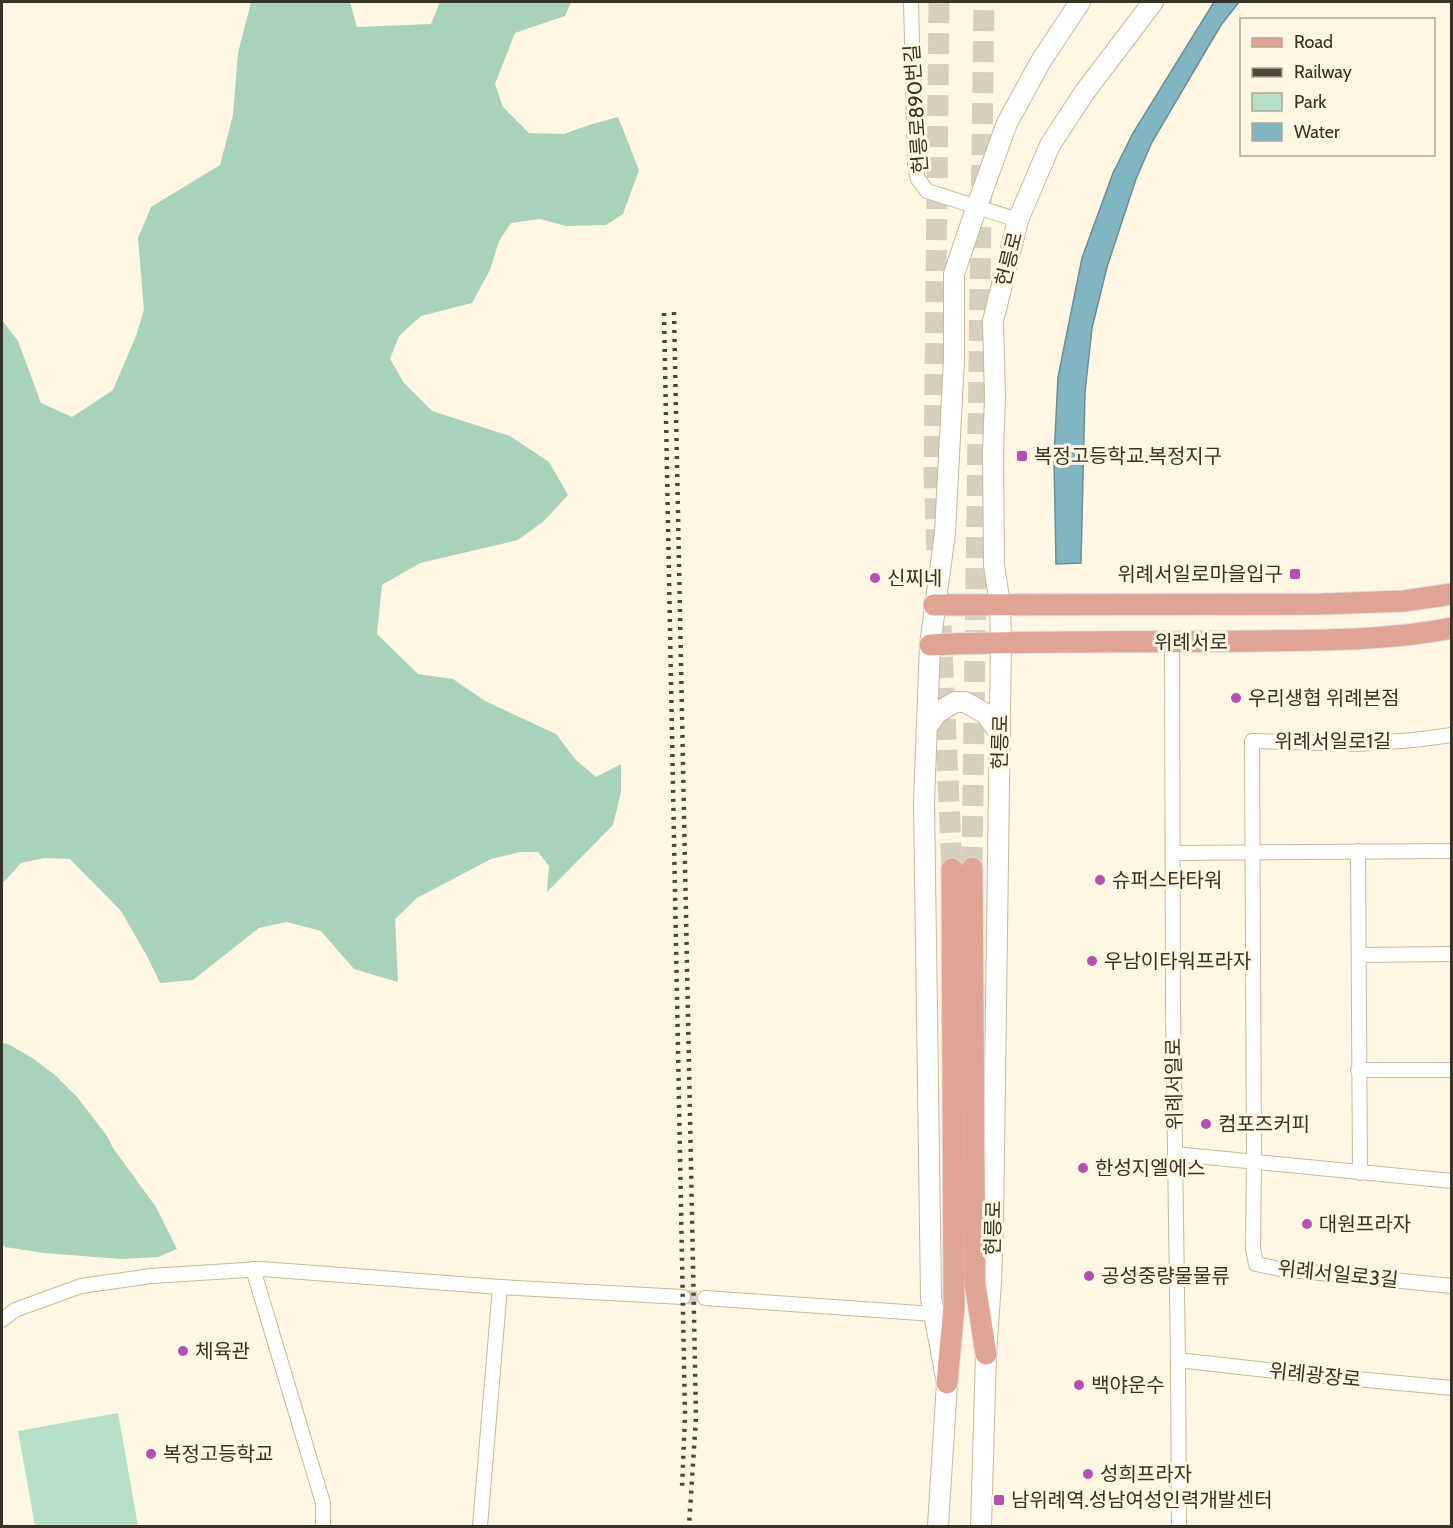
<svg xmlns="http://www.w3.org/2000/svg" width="1453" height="1528" font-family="Cabin,'Noto Sans KR',sans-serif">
<rect width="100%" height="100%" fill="#fff6e4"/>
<!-- green -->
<polygon fill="#b6dfc7" points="118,1413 138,1526 35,1526 18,1431"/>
<!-- forest -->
<g fill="#a8d3ba">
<polygon points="251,2 350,2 357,27 431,24 440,2 571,2 565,16 515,33 495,84 503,107 529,133 564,134 589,125 618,117 639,170 623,214 606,225 566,226 540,219 511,223 499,241 490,270 472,303 421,316 399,336 390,359 404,383 432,411 510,436 549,462 568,495 544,521 518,540 420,563 382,585 377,634 418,674 453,679 485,701 556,734 576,760 596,777 621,764 621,792 613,825 547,892 549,866 538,852 520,852 491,859 417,898 395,919 398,982 354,969 321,931 287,922 259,928 193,980 160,983 147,956 121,911 70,859 44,858 21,863 2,884 2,320 18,341 41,403 72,417 113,390 136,336 144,310 138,238 151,207 220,165 233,115 238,53"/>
<polygon points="2,1043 8,1044 34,1059 56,1076 78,1098 107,1136 113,1148 156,1207 177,1249 158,1257 121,1259 44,1253 5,1247 2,1244"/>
</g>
<!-- water -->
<polygon fill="#82b5c2" stroke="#6c8e93" stroke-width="1.5" points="1214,2 1239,2 1221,25 1152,142 1136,179 1107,267 1092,328 1085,392 1081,563 1056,564 1054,458 1058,377 1082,258 1113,173 1133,133"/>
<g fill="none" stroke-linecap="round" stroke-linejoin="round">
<!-- street-tunnel -->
<polyline stroke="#d7cfbe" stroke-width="14" stroke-dasharray="14 7" stroke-linecap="butt" points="683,1297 705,1298"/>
<!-- primary-tunnel -->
<g stroke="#d7cfbe" stroke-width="21" stroke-dasharray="21 10" stroke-linecap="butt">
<polyline points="937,550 934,474 939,2"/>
<polyline points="941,626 952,869"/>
<polyline points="972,868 984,2"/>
</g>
<defs>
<g id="street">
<polyline points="911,2 915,164 918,179 927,191 1018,220"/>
<polyline points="1172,642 1173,1010 1178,1360 1179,1526"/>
<polyline points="1452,735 1414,740 1358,744 1252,741 1254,1162 1253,1248 1256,1264 1280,1269 1452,1286"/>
<polyline points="1358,851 1360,1173"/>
<polyline points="1173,853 1452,851"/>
<polyline points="1359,955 1452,954"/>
<polyline points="1358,1070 1452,1070"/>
<polyline points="1175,1154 1452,1181"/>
<polyline points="253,1269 323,1503 323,1526"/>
<polyline points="705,1298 934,1314"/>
<polyline points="2,1320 15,1310 81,1286 151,1276 262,1269 500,1287 683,1297"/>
<polyline points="1178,1360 1293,1373 1452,1388"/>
<polyline points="480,1526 500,1287"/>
</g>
<g id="secondary">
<polyline points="927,727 937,713 955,702 965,702 986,714 1000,734"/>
<polyline points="938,1526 947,1383 931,1298 924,802 930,645 945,533 954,359 954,274 977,206 1007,123 1041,61 1080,2"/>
<polyline points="981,1526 986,1354 991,1282 993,1224 1001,641 1000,605 994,565 993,453 995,397 993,321 1018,220 1050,145 1084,93 1153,2"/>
</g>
<g id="primary">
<polyline points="934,605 1322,604 1404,601 1452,594"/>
<path d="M930,645C1038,640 1145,643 1253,641C1319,640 1386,641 1452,628"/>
<polyline points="972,868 975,1283 986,1354"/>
<polyline points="947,1383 954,1307 952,869"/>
</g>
</defs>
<!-- street casing -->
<use href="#street" stroke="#c6b89a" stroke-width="16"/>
<!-- secondary casing -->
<use href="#secondary" stroke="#c6b89a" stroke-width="22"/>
<!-- primary casing -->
<use href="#primary" stroke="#dfdedc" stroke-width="23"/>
<!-- street -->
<use href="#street" stroke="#fff" stroke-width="14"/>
<!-- secondary -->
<use href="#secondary" stroke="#fff" stroke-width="20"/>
<!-- primary -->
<use href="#primary" stroke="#e0a495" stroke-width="21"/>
<!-- rail -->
<g stroke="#4d473b" stroke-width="4.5" stroke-dasharray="3 6" stroke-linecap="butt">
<polyline points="674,312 696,1417 689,1526"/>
<polyline points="664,313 685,1416 682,1488"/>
</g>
</g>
<!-- markers -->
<g fill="#b74fb2" stroke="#fff6e4" stroke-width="2">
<rect x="1016" y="450" width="12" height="12" rx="3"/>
<rect x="1289" y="568" width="12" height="12" rx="3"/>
<circle cx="875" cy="578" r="6"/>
<circle cx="1236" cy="698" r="6"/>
<circle cx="1100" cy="880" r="6"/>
<circle cx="1092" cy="961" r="6"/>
<circle cx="1206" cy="1124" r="6"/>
<circle cx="1083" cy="1168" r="6"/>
<circle cx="1307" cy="1224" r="6"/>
<circle cx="1089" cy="1276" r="6"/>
<circle cx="183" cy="1351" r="6"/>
<circle cx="1079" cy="1385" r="6"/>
<circle cx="151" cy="1454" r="6"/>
<circle cx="1088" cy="1474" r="6"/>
<rect x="993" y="1494" width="12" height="12" rx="3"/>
</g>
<g text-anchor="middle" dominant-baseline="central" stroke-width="6" stroke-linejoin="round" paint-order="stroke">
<!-- street labels -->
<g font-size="20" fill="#373226" stroke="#fff6e4">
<text transform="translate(916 109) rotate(-94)">헌릉로890번길</text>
<text transform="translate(1009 259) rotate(-76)">헌릉로</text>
<text x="1191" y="642">위례서로</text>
<text x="1333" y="741">위례서일로1길</text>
<text transform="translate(1000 742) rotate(-89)">헌릉로</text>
<text transform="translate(1174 1084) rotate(-91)">위례서일로</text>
<text transform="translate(993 1228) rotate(-89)">헌릉로</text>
<text transform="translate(1338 1274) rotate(6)">위례서일로3길</text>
<text transform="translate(1315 1375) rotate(6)">위례광장로</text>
</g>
<!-- poi labels -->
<g font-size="20" fill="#373226" stroke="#fff6e4" text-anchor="start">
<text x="1034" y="456">복정고등학교.복정지구</text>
<text x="1283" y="574" text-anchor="end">위례서일로마을입구</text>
<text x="887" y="578">신찌네</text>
<text x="1248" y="698">우리생협 위례본점</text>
<text x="1112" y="880">슈퍼스타타워</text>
<text x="1104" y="961">우남이타워프라자</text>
<text x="1218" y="1124">컴포즈커피</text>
<text x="1095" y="1168">한성지엘에스</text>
<text x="1319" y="1224">대원프라자</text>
<text x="1101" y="1276">공성중량물물류</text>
<text x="195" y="1351">체육관</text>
<text x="1091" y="1385">백야운수</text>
<text x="163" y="1454">복정고등학교</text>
<text x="1100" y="1474">성희프라자</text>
<text x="1011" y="1500">남위례역.성남여성인력개발센터</text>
</g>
</g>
<!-- border -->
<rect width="1453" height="1528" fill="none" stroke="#373226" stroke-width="6"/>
<!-- legend -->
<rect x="1240" y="18" width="195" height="138" fill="#fff6e4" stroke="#afa898" stroke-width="1.5"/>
<rect x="1252" y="38" width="30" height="9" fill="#e0a495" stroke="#afa898" stroke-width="1.5"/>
<text x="1294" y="48" font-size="18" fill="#373226">Road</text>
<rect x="1252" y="68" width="30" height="9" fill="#4d473b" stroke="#afa898" stroke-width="1.5"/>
<text x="1294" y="78" font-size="18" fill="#373226">Railway</text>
<rect x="1252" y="93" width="30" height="18" fill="#b6dfc7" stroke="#afa898" stroke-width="1.5"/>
<text x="1294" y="108" font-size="18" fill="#373226">Park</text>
<rect x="1252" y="123" width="30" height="18" fill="#82b5c2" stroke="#afa898" stroke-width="1.5"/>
<text x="1294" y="138" font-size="18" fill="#373226">Water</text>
</svg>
